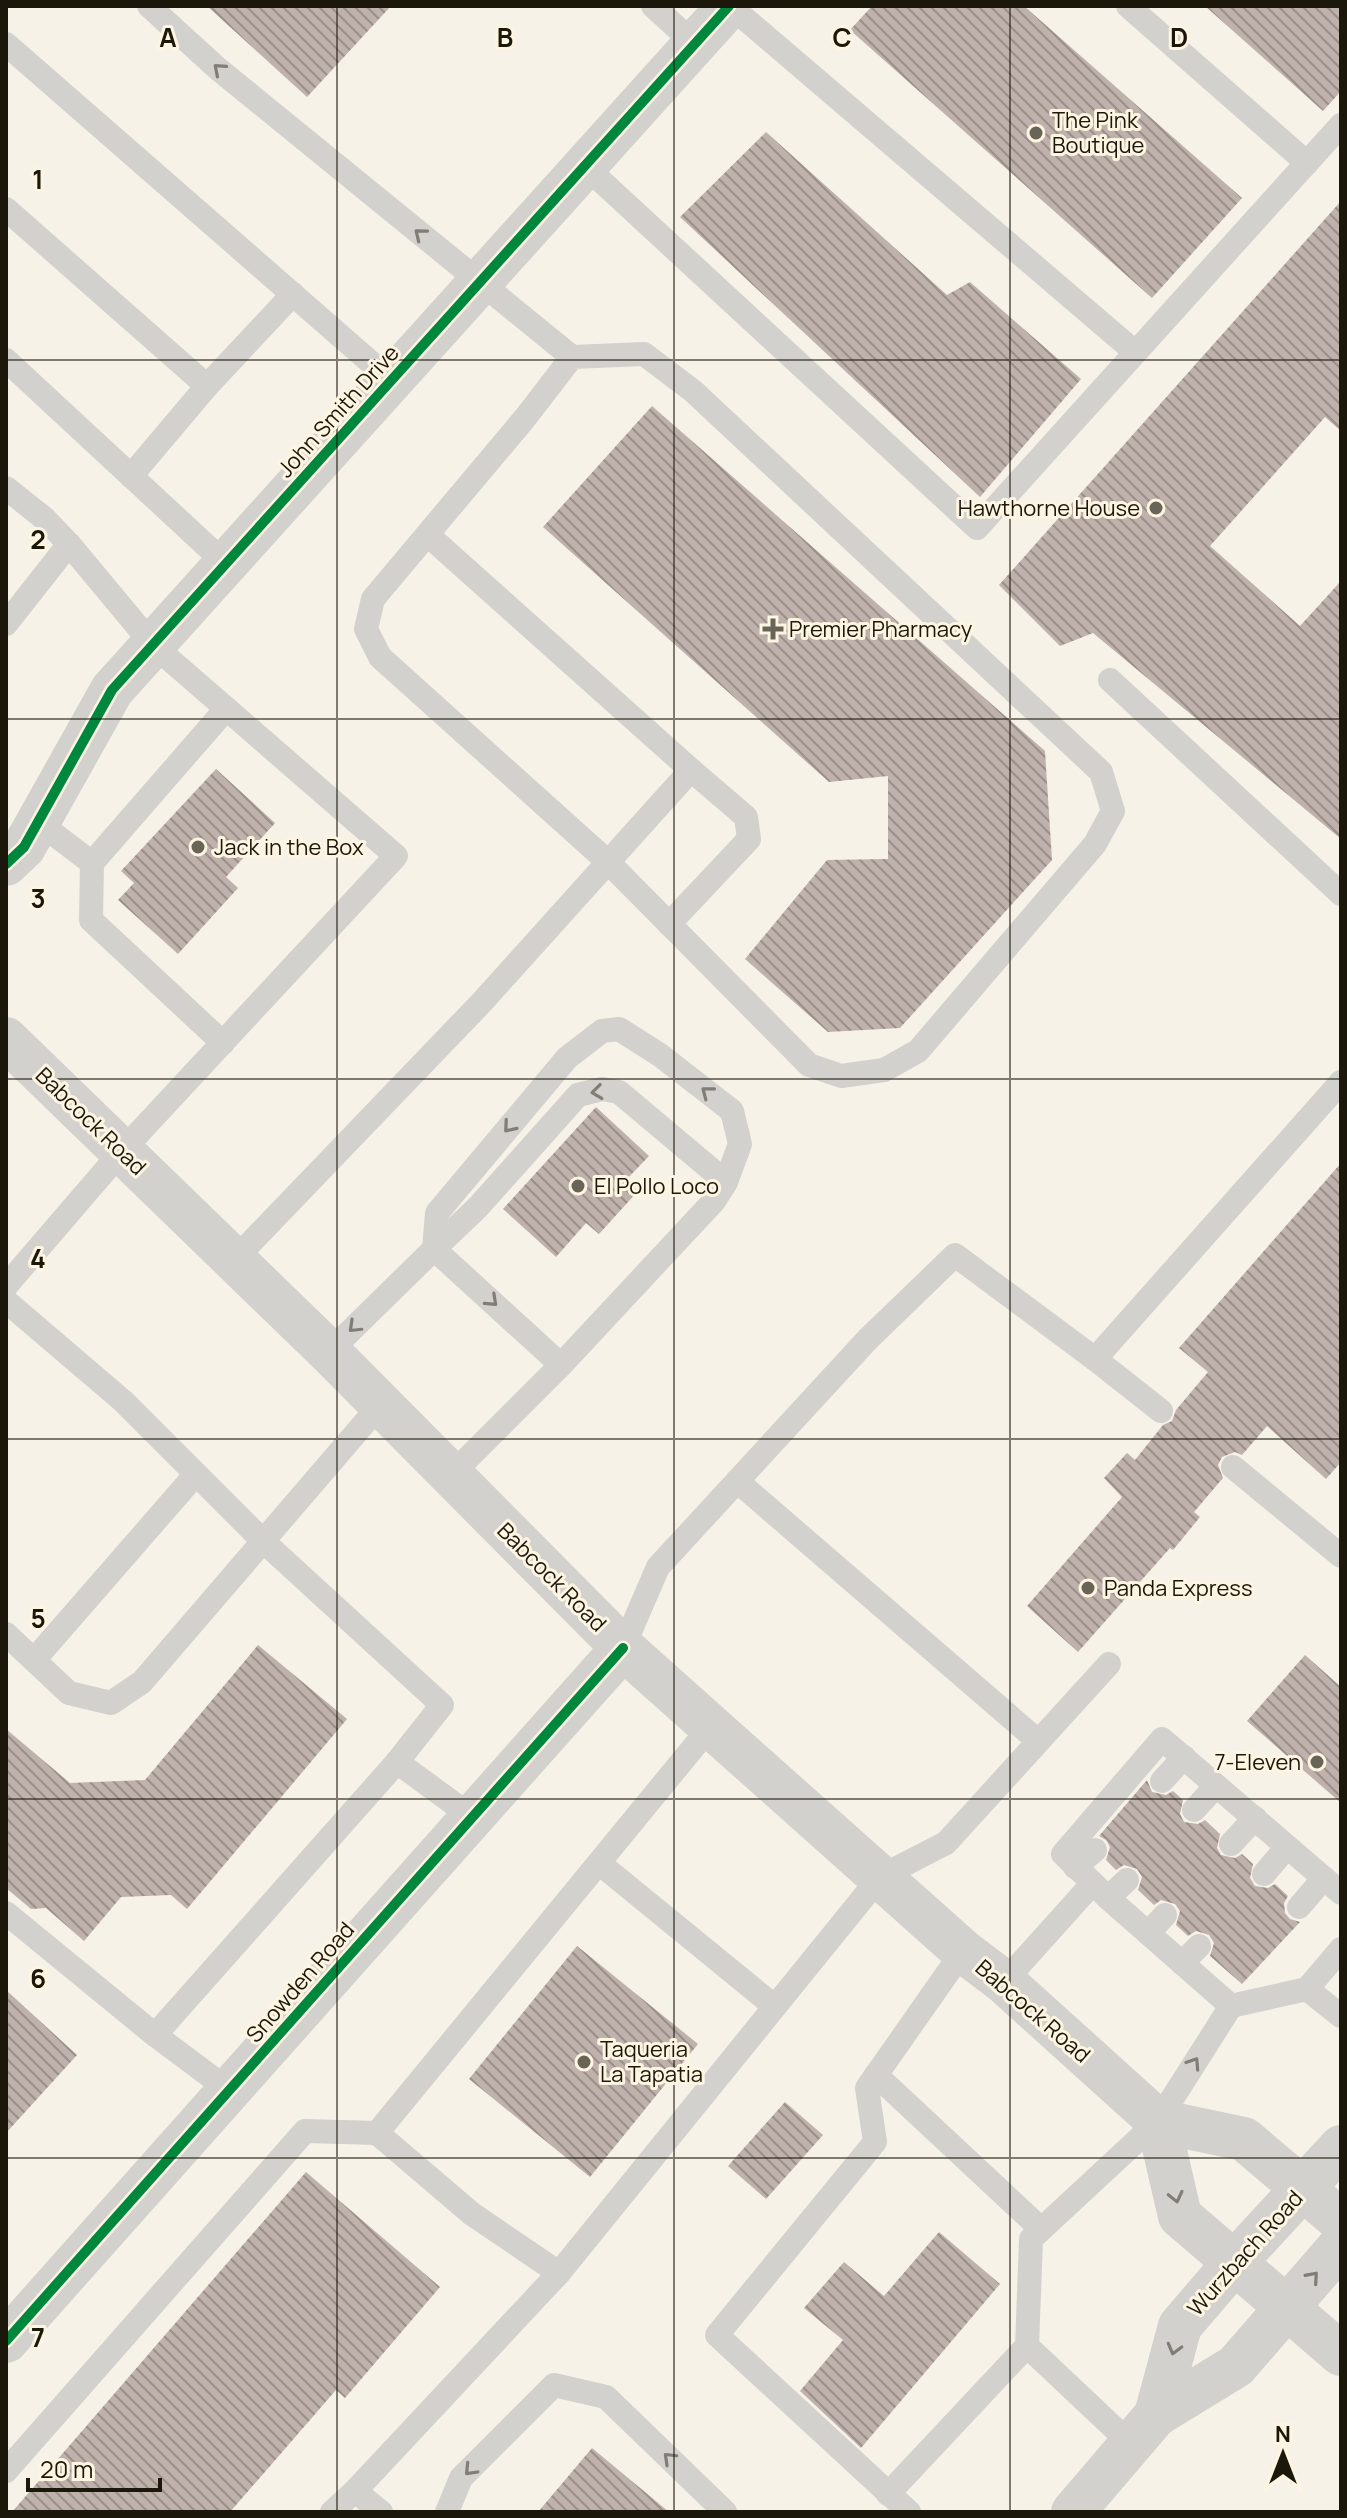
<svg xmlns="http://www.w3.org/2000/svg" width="1347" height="2518" font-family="Manrope,sans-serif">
<defs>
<pattern id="building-back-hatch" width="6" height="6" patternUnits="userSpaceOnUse" patternTransform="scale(2)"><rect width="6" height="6" fill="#bfb1ab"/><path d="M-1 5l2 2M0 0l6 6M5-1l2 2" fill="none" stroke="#9a8f89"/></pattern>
</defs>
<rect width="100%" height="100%" fill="#f7f2e7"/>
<!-- building -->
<g fill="url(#building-back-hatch)">
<polygon points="207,6 391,6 307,97"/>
<polygon points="872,6 1024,6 1242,198 1152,298 850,30"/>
<polygon points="1205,6 1341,6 1341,91 1323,111"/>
<polygon points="766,132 947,295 970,282 1081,379 980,497 680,217"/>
<polygon points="1341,201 1341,431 1325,417 1210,546 1300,626 1341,581 1341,839 1093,633 1060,646 999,585"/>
<polygon points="652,406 1045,751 1052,860 900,1028 828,1032 745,959 827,860 888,859 888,776 829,782 543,527"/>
<polygon points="216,769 275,823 226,877 238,888 178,954 118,900 134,883 121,871"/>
<polygon points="596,1107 649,1156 626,1180 638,1191 599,1234 586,1223 556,1257 503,1209"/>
<polygon points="1341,1163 1341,1462 1326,1479 1267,1426 1242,1455 1235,1452 1222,1457 1218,1465 1223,1478 1194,1512 1200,1517 1173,1550 1170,1548 1078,1652 1027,1606 1122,1497 1104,1478 1127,1453 1135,1460 1163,1425 1172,1421 1176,1410 1208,1372 1179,1348"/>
<polygon points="258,1645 347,1719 187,1909 171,1895 121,1897 84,1941 46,1908 31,1909 6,1888 6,1729 70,1783 145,1780"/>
<polygon points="1305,1655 1341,1687 1341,1803 1247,1721"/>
<polygon points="1147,1780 1152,1792 1166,1795 1173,1791 1183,1800 1180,1814 1184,1822 1198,1824 1205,1820 1220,1834 1217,1848 1221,1855 1235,1858 1242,1854 1253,1864 1250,1878 1255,1886 1268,1888 1275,1884 1288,1896 1284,1903 1285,1913 1290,1919 1300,1922 1242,1984 1210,1956 1214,1943 1209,1935 1196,1931 1188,1936 1176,1925 1180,1911 1175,1904 1161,1900 1154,1905 1138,1890 1142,1877 1137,1869 1124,1865 1116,1870 1106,1860 1110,1847 1106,1840 1099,1836"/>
<polygon points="577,1946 698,2044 590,2177 469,2079"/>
<polygon points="6,1990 77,2055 6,2133"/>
<polygon points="785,2102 823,2135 766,2199 728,2166"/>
<polygon points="306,2172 440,2287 345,2398 336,2390 230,2512 12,2512"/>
<polygon points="939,2232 1000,2284 861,2448 800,2391 843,2340 804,2308 844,2262 884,2296"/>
<polygon points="592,2448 669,2512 538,2512"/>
</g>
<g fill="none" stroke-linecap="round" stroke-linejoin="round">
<!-- lane -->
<g stroke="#d3d1cd" stroke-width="24">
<polyline points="149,6 217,68 572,357 644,354 693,391 1101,772 1113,811 1095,844 918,1051 884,1070 841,1076 809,1065 607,861 380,657 366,629 373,599 525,418 572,357"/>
<polyline points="653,6 696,45"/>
<polyline points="730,6 1135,352"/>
<polyline points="1128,6 1307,163"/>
<polyline points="6,44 392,381"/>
<polyline points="586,167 977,528 1341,125"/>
<polyline points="6,209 207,386 131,476"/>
<polyline points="6,360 226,564"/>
<polyline points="207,386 293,294"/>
<polyline points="6,488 45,519 69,544 153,645 396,856 122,1151 6,1286"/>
<polyline points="6,624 69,544"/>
<polyline points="1110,680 1341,894"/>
<polyline points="38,822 92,863 226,709"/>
<polyline points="92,863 91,920 223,1043"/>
<polyline points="669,924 749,839 746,817 691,770"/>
<polyline points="234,1260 482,1002 691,770 429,536"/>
<polyline points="6,1301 123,1401 263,1541 442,1705 397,1762 472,1817"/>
<polyline points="329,1352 434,1249 437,1213 567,1058 602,1031 619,1029 660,1055 732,1111 740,1144 726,1182 714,1201 561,1365 450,1476"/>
<polyline points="1095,1359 1161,1411"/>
<polyline points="561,1365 434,1249 478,1207 578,1095 602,1089 619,1092 726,1182"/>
<polyline points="1233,1467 1341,1556"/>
<polyline points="737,1481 1038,1741"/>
<polyline points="6,1634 69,1693 111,1703 142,1682 380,1405"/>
<polyline points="623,1648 658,1567 868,1339 955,1255 1095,1359 1341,1082"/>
<polyline points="34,1660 196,1474"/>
<polyline points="711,1726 377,2133 472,2214 559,2273 880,1877 946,1843 1109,1664"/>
<polyline points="1162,1781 1184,1757"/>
<polyline points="1194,1810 1216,1786"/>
<polyline points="1231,1844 1255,1818"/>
<polyline points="599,1863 774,2006"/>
<polyline points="1075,1867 1095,1850"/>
<polyline points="1264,1874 1287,1847"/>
<polyline points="1341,1893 1162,1739 1063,1854 1108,1898 1231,2006 1307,1989 1341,1949"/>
<polyline points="1108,1898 1127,1880"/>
<polyline points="1299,1907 1324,1878"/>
<polyline points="6,1913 155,2035 397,1762"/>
<polyline points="1148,1933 1165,1915"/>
<polyline points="1182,1963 1199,1946"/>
<polyline points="1004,1982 1092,1884"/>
<polyline points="1307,1989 1341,2016"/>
<polyline points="155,2035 230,2091"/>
<polyline points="876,2075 1041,2229"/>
<polyline points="1027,2346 1031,2239 1158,2121 1231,2006"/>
<polyline points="6,2471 305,2131 377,2133"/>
<polyline points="355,2491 559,2273"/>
<polyline points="888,2494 1027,2346 1131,2444"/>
<polyline points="332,2512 355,2491 381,2512"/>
<polyline points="447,2512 461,2478 554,2385 606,2397 725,2512"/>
<polyline points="909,2512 717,2335 875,2142 867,2088 963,1951"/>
</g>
<!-- street -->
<g stroke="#d3d1cd" stroke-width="44">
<polyline points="6,864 24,847 112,690 729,6"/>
<polyline points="6,2341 623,1648"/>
</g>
<!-- primary -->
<g stroke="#d3d1cd" stroke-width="44">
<polyline points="6,1039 329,1352 623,1648 963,1951 1004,1982 1158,2121 1244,2139 1341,2221"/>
<polyline points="1158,2121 1180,2216 1341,2354"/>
<polyline points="1156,2415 1180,2326 1234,2263 1341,2147"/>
<polyline points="1073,2512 1156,2415 1236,2366 1341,2245"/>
</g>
<defs>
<g id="cycleway">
<polyline points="6,864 24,847 112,690 729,6"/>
<polyline points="6,2341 623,1648"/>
</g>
</defs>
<!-- cycleway casing -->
<use href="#cycleway" stroke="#fdf5e1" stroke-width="15"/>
<!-- cycleway -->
<use href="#cycleway" stroke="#00873e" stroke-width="10"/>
</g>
<!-- one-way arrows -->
<defs><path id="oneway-chevron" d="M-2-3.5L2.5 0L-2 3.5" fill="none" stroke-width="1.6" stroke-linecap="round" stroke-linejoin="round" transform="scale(2)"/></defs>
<g stroke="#807d76">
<use href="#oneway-chevron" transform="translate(219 69) rotate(-139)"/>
<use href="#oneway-chevron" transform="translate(420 234) rotate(-141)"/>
<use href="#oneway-chevron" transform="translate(597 1092) rotate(173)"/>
<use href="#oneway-chevron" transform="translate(707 1092) rotate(-142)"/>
<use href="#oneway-chevron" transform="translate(509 1127) rotate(130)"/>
<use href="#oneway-chevron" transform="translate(492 1301) rotate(43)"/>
<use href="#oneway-chevron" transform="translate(354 1327) rotate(136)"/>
<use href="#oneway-chevron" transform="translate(1194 2063) rotate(-57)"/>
<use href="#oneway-chevron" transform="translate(1176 2197) rotate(77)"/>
<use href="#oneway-chevron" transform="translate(1313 2277) rotate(-49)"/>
<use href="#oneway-chevron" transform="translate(1174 2349) rotate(105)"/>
<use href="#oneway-chevron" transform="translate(669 2458) rotate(-136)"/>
<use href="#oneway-chevron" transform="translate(470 2470) rotate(134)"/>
</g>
<!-- grid -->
<path fill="none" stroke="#1b170b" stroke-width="2" stroke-opacity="0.55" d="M337,6V2512M674,6V2512M1010,6V2512M6,360H1341M6,719H1341M6,1079H1341M6,1439H1341M6,1799H1341M6,2158H1341"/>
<!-- markers -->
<g fill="#686458" stroke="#fdf5e1" stroke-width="3">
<circle cx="1036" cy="133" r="8"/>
<circle cx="1156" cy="508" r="8"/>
<path d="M769 617h8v8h8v8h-8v8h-8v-8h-8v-8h8z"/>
<circle cx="198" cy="847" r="8"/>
<circle cx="578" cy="1186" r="8"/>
<circle cx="1088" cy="1588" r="8"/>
<circle cx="1317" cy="1762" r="8"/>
<circle cx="584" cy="2062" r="8"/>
</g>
<g text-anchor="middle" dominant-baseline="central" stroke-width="6" stroke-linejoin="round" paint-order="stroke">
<!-- poi labels -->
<g font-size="22" fill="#1b170b" stroke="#fdf5e1" text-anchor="start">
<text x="1052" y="120">The Pink<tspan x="1052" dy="25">Boutique</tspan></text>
<text x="1140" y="508" text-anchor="end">Hawthorne House</text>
<text x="789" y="629">Premier Pharmacy</text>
<text x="214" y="847">Jack in the Box</text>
<text x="594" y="1186">El Pollo Loco</text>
<text x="1104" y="1588">Panda Express</text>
<text x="1301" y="1762" text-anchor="end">7-Eleven</text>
<text x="600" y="2049">Taqueria<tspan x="600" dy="25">La Tapatia</tspan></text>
</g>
<!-- street labels -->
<g font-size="22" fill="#1b170b" stroke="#fdf5e1">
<text transform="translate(338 411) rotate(-48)">John Smith Drive</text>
<text transform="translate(91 1121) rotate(44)">Babcock Road</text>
<text transform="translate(552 1577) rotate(45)">Babcock Road</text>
<text transform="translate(300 1982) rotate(-49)">Snowden Road</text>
<text transform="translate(1033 2011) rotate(41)">Babcock Road</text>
<text transform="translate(1245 2253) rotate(-48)">Wurzbach Road</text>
</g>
</g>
<g font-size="26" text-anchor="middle" font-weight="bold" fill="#1b170b" stroke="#fdf5e1" stroke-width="6" stroke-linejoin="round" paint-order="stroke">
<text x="168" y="47">A</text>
<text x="505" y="47">B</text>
<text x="842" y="47">C</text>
<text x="1179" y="47">D</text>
<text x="38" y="189">1</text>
<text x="38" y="549">2</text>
<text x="38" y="908">3</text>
<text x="38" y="1268">4</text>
<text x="38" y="1628">5</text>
<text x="38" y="1988">6</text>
<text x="38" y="2347">7</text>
</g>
<!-- border -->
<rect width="1347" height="2518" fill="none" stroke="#1b170b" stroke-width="16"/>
<!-- north arrow -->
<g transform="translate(1283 2454)" stroke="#fdf5e1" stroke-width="6" paint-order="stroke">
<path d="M0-6L14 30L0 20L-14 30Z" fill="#1b170b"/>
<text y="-12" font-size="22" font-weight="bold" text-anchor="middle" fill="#1b170b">N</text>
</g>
<!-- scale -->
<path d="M28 2478v12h132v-12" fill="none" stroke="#1b170b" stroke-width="4"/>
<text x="40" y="2478" font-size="24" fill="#1b170b" stroke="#fdf5e1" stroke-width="6" paint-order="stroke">20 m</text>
</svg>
